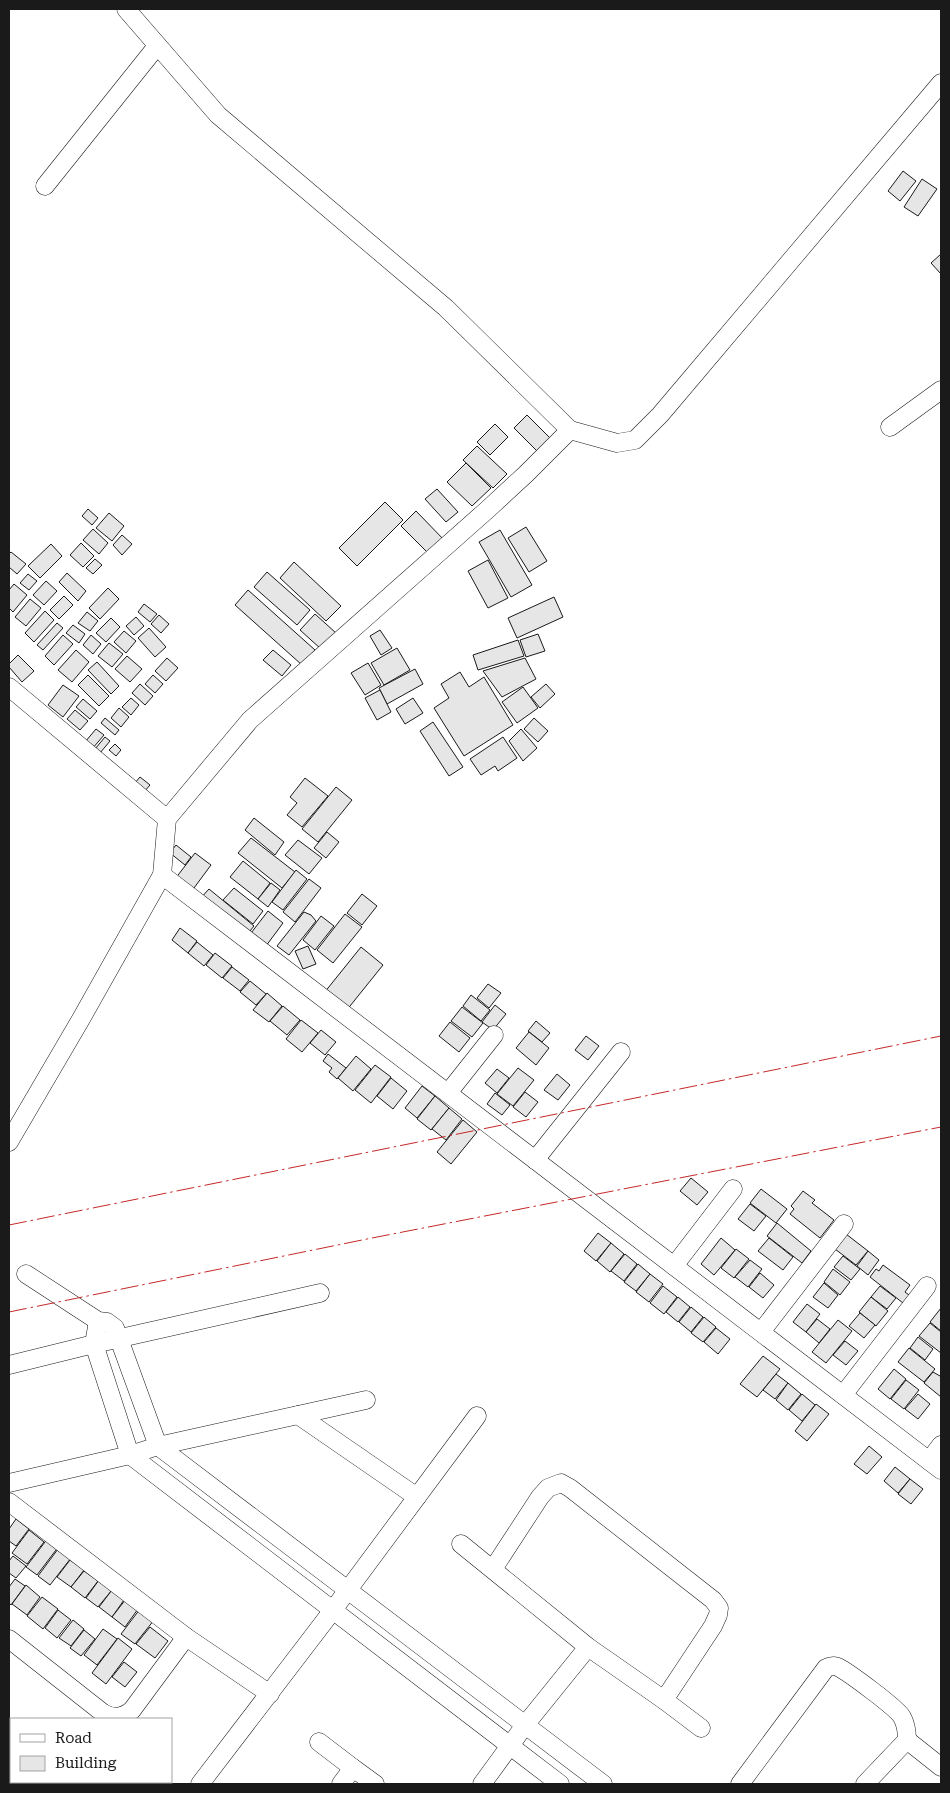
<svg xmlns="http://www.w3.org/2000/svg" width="950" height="1793" font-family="'Roboto Serif',serif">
<rect width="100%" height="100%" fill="#fff"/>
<!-- building -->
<g fill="#e6e6e6" stroke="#1a1a1a">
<polygon points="903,171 916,181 900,201 888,191"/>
<polygon points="922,179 937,189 918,216 904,207"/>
<polygon points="941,254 941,274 931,263"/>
<polygon points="527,415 552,440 539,453 514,428"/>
<polygon points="495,424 508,437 490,455 477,442"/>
<polygon points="477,446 507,474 493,488 463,460"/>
<polygon points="466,463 491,488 472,506 447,482"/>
<polygon points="437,489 458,512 446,522 425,499"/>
<polygon points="385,502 403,520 357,566 339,548"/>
<polygon points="88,509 98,518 92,525 82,516"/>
<polygon points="416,511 447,543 432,557 401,526"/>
<polygon points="109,513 124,526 112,541 96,528"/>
<polygon points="526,527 547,561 529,572 508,538"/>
<polygon points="93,529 108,543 99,554 83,540"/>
<polygon points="500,530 532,585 511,597 479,542"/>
<polygon points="122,535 132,544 122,555 113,545"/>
<polygon points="81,543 94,556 83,567 70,555"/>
<polygon points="51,544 62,556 40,578 28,566"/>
<polygon points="11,552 26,564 17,574 9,567 9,554"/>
<polygon points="95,559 102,565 93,574 86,568"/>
<polygon points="488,560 508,598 488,608 468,571"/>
<polygon points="294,562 341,606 326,621 280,578"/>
<polygon points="267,572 310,610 297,625 254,587"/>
<polygon points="67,573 86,591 78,601 59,582"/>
<polygon points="28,574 37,581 29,590 20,583"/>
<polygon points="46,581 57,591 44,605 33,595"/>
<polygon points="14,584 27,595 13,612 9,608 9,590"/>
<polygon points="108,588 119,599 100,619 89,608"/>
<polygon points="248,590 315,650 302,665 235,605"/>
<polygon points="64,596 73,605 59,619 50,610"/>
<polygon points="554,597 563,617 517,638 508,618"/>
<polygon points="30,599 41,608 26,626 15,617"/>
<polygon points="144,604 157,614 150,622 138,612"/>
<polygon points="45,611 54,620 34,642 25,633"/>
<polygon points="87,612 98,621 90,631 78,623"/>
<polygon points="315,614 336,633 321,649 300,630"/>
<polygon points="159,615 169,624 161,633 151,624"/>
<polygon points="136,617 144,626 134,635 126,626"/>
<polygon points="111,618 120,627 106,642 96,633"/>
<polygon points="57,623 63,628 43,650 37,645"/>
<polygon points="73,625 85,634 79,643 66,633"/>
<polygon points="149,628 166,647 155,657 138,638"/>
<polygon points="380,630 392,648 381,655 370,636"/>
<polygon points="124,631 136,641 126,653 114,642"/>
<polygon points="538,634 545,651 526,657 520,640"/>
<polygon points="63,635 73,644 54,665 45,656"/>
<polygon points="91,635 101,644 93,654 83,645"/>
<polygon points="518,640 524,656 478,670 473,655"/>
<polygon points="109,643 123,654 112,667 98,656"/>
<polygon points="397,648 410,670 384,685 371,663"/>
<polygon points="76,650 89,662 72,682 58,670"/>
<polygon points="273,650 291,665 282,676 263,660"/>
<polygon points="18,655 34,671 22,682 9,667 9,664"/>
<polygon points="127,656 142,669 130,682 115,669"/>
<polygon points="167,658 178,668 166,681 155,671"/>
<polygon points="525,658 536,679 502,697 483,671"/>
<polygon points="97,662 119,686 111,694 88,670"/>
<polygon points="368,663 381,685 365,695 351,673"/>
<polygon points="415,669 423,684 387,704 379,688"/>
<polygon points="460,672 469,687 484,677 513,725 464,756 434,708 449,698 441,684"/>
<polygon points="88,675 109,696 99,706 78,685"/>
<polygon points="153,675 163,684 155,693 145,684"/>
<polygon points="140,684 153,696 145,705 132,693"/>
<polygon points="546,684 555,694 540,708 531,697"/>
<polygon points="63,685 79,696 63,717 48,705"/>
<polygon points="523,687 538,708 517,723 502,702"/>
<polygon points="380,690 391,712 377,720 365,698"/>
<polygon points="131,698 139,705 131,715 122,707"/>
<polygon points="413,698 423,713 405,724 396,709"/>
<polygon points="83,699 97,711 90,719 76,707"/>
<polygon points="119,708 129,717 121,727 111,718"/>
<polygon points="75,710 88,721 80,730 67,719"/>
<polygon points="105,718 119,730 115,735 101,723"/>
<polygon points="534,718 548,731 538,742 524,729"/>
<polygon points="433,722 463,767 449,776 420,731"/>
<polygon points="96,729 104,735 92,749 85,742"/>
<polygon points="521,729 537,748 523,761 509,741"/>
<polygon points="105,737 110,741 100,753 95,749"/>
<polygon points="503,737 517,758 498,771 495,766 481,775 470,759"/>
<polygon points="115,744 121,750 116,756 109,750"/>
<polygon points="140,777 150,785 144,792 134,784"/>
<polygon points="305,778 328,796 302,827 287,815 297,803 290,797"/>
<polygon points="336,787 352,800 318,842 302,829"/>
<polygon points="254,818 284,842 275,855 245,830"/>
<polygon points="327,832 339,842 326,858 314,848"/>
<polygon points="251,838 295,872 282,888 238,853"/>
<polygon points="298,840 322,858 309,874 285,855"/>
<polygon points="176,845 191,857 185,865 170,853"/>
<polygon points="195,853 211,865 191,892 175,879"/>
<polygon points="243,861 270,883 258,899 230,877"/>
<polygon points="296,870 307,879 283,910 272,902"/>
<polygon points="309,879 321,888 295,922 283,912"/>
<polygon points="271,883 280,890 268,907 258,899"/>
<polygon points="234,888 263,911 253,924 223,900"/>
<polygon points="209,889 254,926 245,937 199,900"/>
<polygon points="362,894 377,906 362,925 347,913"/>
<polygon points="268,911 283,923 263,950 248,937"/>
<polygon points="304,912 311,915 316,921 289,955 277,946"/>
<polygon points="345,914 362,927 333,963 317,950"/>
<polygon points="321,916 334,926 315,950 303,940"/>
<polygon points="180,928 197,941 188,953 172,940"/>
<polygon points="197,942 213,955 204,966 188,953"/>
<polygon points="308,946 316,964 303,969 295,951"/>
<polygon points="361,947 383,965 346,1011 324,993"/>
<polygon points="215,953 232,966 222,978 206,965"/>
<polygon points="232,967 249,980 240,991 223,978"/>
<polygon points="250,981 266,994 256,1005 240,992"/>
<polygon points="488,984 501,993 489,1008 477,998"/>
<polygon points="267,993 282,1006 269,1022 253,1010"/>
<polygon points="471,995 490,1010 481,1021 463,1006"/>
<polygon points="495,1005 506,1014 493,1030 482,1022"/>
<polygon points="283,1006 300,1020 287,1035 270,1021"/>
<polygon points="462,1007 483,1023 472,1037 451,1021"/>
<polygon points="301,1020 318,1033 302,1052 286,1039"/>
<polygon points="536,1021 550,1033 542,1042 528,1031"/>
<polygon points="450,1022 470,1038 459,1052 439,1036"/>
<polygon points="321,1030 336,1042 325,1055 310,1043"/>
<polygon points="529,1032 549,1048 536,1065 516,1048"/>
<polygon points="586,1036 599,1046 588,1060 575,1050"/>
<polygon points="328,1054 346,1068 337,1079 329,1072 332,1068 323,1061"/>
<polygon points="356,1056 371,1069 353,1091 338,1078"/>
<polygon points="375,1065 391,1077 371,1103 355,1090"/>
<polygon points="518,1068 534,1080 513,1106 497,1094"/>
<polygon points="497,1069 509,1078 497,1093 485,1083"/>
<polygon points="557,1074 570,1085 558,1100 544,1090"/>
<polygon points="391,1078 407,1091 393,1109 377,1096"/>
<polygon points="422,1086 435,1096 417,1118 405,1108"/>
<polygon points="525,1092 538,1102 526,1117 513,1107"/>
<polygon points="495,1093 510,1105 502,1115 487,1104"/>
<polygon points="435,1096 449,1108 431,1130 417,1119"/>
<polygon points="449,1108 462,1119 446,1140 432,1129"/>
<polygon points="463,1120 477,1132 451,1164 437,1152"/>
<polygon points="691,1178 708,1192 697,1205 680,1191"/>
<polygon points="761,1189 787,1209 776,1223 750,1203"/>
<polygon points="803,1191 815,1200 812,1203 834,1220 820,1238 790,1214 794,1209 791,1206"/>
<polygon points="750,1204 766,1216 754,1231 738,1219"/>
<polygon points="777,1223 811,1251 802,1263 767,1236"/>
<polygon points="598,1233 611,1243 596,1261 584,1251"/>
<polygon points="846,1234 868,1251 856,1265 835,1249"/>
<polygon points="721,1238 735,1250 714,1275 701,1264"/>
<polygon points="769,1238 793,1257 783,1270 758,1251"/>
<polygon points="611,1243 624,1254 610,1272 597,1261"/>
<polygon points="736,1249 749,1259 734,1278 721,1268"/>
<polygon points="868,1251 879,1260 868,1275 857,1266"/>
<polygon points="625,1254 637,1264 624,1281 611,1271"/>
<polygon points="843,1256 860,1269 851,1280 834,1267"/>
<polygon points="750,1260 762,1269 748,1287 735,1277"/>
<polygon points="638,1264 650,1274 636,1291 624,1282"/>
<polygon points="883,1265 910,1285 905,1292 909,1295 903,1303 870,1277 876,1269 879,1271"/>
<polygon points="833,1269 850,1282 840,1295 824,1282"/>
<polygon points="760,1273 774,1285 763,1298 749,1287"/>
<polygon points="650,1274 663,1284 649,1302 636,1292"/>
<polygon points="824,1283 838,1295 828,1308 813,1297"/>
<polygon points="663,1286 677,1297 664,1314 650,1303"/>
<polygon points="880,1286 896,1298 887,1309 871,1297"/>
<polygon points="678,1297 690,1307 678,1322 666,1312"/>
<polygon points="871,1297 888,1311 876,1326 859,1312"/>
<polygon points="807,1304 820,1314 806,1332 793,1322"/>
<polygon points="691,1307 703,1317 691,1332 679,1322"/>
<polygon points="941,1308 941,1331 930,1322"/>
<polygon points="860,1313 875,1325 864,1338 849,1326"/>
<polygon points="704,1317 716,1327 703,1342 691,1333"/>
<polygon points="817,1319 830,1329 819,1343 806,1332"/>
<polygon points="838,1320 852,1331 826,1363 812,1352"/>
<polygon points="930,1323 941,1332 941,1353 919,1336"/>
<polygon points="716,1328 730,1339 718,1354 704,1342"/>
<polygon points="918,1337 933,1349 925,1360 910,1348"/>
<polygon points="845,1341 858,1351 846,1365 833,1355"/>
<polygon points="909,1348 935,1369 924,1382 898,1362"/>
<polygon points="763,1356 780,1369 757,1397 740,1384"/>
<polygon points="894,1369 906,1379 890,1399 878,1389"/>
<polygon points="933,1372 940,1376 941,1374 941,1397 924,1383"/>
<polygon points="776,1374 788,1383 775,1399 763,1390"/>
<polygon points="906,1380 919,1390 904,1409 891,1399"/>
<polygon points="788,1383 801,1394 788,1410 776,1400"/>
<polygon points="802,1394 815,1405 802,1421 789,1410"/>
<polygon points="918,1394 930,1404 918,1419 905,1409"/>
<polygon points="816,1404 829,1414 807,1441 795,1431"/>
<polygon points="869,1446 882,1457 867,1474 854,1464"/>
<polygon points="895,1467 910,1479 898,1493 884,1481"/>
<polygon points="910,1479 923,1489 911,1504 898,1494"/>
<polygon points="16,1519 29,1529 16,1546 9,1541 9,1529"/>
<polygon points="29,1530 44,1542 27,1564 12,1553"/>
<polygon points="48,1538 59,1546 37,1575 26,1567"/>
<polygon points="58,1549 71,1558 50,1585 38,1576"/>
<polygon points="13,1556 26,1566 16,1578 9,1573 9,1561"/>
<polygon points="70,1560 84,1570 71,1587 57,1577"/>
<polygon points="84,1571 98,1581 85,1598 71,1587"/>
<polygon points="15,1579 25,1586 11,1605 9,1603 9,1587"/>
<polygon points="99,1580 112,1590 98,1607 86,1598"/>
<polygon points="26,1585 40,1597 27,1615 12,1604"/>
<polygon points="112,1590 124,1600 112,1617 99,1607"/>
<polygon points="42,1597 58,1609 43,1629 27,1616"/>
<polygon points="126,1599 138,1609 125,1627 112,1617"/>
<polygon points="140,1609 154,1620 135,1644 121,1634"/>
<polygon points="58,1610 71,1620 57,1638 45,1628"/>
<polygon points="73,1620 84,1629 71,1646 59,1638"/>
<polygon points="150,1627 168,1641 155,1658 136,1644"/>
<polygon points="103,1629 117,1639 97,1665 84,1655"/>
<polygon points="84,1630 95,1639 81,1656 70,1648"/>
<polygon points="118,1638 132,1649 106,1684 92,1673"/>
<polygon points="124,1662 137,1672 125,1687 112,1677"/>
</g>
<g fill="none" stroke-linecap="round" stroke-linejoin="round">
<defs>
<g id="street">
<polyline points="126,9 218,115 446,308 570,430"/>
<polyline points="45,186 157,46"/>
<polyline points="890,427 941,390"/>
<polyline points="9,687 167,819"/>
<polyline points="162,875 941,1470"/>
<polyline points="448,1093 494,1035"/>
<polyline points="9,1142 81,1019 162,875 167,819 250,720 487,510 526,474 570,430 617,443 635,440 660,415 941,83"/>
<polyline points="535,1160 621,1052"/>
<polyline points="674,1266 733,1189"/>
<polyline points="26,1274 98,1321 107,1322 115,1328 158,1446 603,1784"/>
<polyline points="98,1321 94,1344 130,1455 560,1784"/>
<polyline points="761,1332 844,1224"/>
<polyline points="9,1365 94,1344 320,1293"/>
<polyline points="843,1395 927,1286"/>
<polyline points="298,1415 417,1497"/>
<polyline points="929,1461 941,1445"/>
<polyline points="9,1483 130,1455 158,1446 366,1400"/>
<polyline points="9,1502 186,1637 270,1694"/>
<polyline points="461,1544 588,1647 525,1725 482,1784"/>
<polyline points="493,1569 540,1497 548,1488 561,1483 570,1488 713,1600 719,1608 718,1615 713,1626 664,1700 701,1728"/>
<path d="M9,1639L103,1713C114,1719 122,1718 132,1710L186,1637"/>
<polyline points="588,1647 664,1700"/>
<polyline points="907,1740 941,1767"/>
<polyline points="319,1742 353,1768"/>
<polyline points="200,1784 333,1610 477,1416"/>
<polyline points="341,1784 353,1768 375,1784"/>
<path d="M740,1784L826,1668C830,1666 834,1665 838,1667C848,1672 897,1708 902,1717C906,1724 907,1732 907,1740L865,1784"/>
</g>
</defs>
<!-- street casing -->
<use href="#street" stroke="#1a1a1a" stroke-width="19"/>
<!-- street -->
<use href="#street" stroke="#fff" stroke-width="18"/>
<!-- power -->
<g stroke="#c62828" stroke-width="1" stroke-dasharray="18 4 2.5 4" stroke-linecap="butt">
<polyline points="9,1225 941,1036"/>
<polyline points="9,1312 372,1238 941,1127"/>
</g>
</g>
<!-- border -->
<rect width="950" height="1793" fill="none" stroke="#1a1a1a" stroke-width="20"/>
<!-- legend -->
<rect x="10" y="1718" width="162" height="65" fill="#ffffff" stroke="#a3a3a3"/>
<rect x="20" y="1734" width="25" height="8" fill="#ffffff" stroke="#a3a3a3"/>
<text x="55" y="1743" font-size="15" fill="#1a1a1a">Road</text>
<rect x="20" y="1756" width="25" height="15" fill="#e6e6e6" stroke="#a3a3a3"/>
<text x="55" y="1768" font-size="15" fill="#1a1a1a">Building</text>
</svg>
